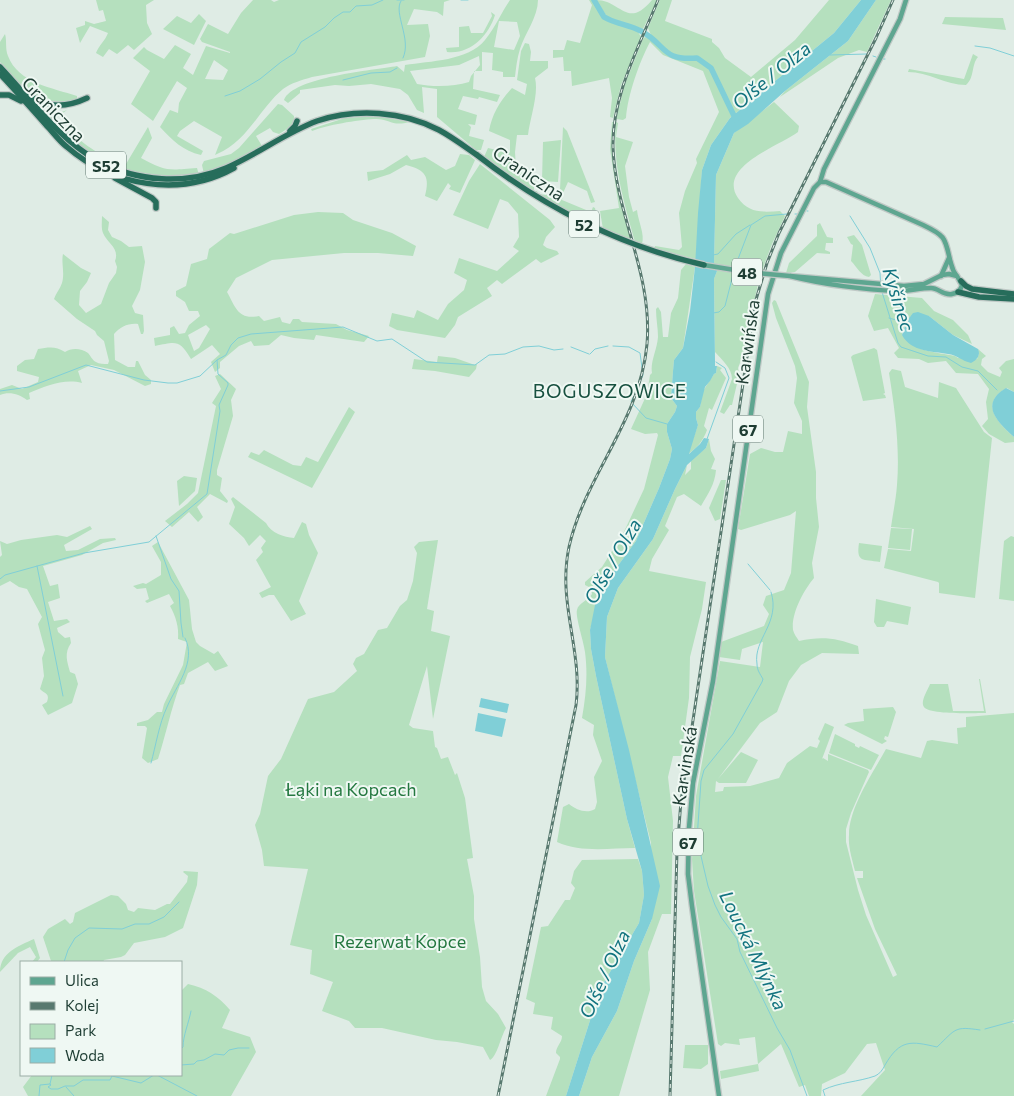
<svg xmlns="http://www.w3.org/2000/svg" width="1014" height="1096" font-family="Commissioner,sans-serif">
<rect width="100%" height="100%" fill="#dfece5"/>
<!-- green -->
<g fill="#b5e0be" fill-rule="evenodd">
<path d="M96,0H154L146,5L147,23L152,34L134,50L128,45L117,54L109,49L103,57L96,53C99,45 105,41 108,33L90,26L80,43L76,28L85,25V21L94,24L106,21L103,10L99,11Z"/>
<path d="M253,0H271L274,2L279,0H450L444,2L443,16L437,12L414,9L407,25L428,24L430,36L425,57L312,77C302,80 291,83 283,89C259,109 248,141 217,154L215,155L222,137L194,121L180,131L177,136L203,151L201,155C183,151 172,140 160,127L170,110L178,113L179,103L187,88L177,81L153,121L131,104L150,71L133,58L144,47L147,50L164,59L175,45L191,54L183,68L193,75L206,46L230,53V52L202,42L200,39L208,24L228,34L241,13ZM214,60L228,70L223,80L205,79Z"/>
<path d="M510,0H538C538,17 525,33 520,49C517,58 516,68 515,77H503V72L492,70L493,53L482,52V71H474L473,89L500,95L497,102L479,97L478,99L463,96L458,109L477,115L475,125L468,124L471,127L469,136L484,140L481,150H476L437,117V89L422,87L424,113L417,110L408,95L400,89L371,84L349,86L335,85L300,90V93L288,103L284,100C293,77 374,70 397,66L404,72L405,65C430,61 468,61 485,40C495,28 501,13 510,0ZM499,21L517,22L520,36L514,50L494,47ZM479,56L480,65L471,76L469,82C454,87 432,87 417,84L410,71L459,65Z"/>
<polygon points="589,0 592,0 603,18 609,22 637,30 641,37 621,85 613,118 610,117 612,98 609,78 572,86 571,71 564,71 563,57 553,58 553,50 564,50 567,40 580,43 592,5"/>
<path d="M596,0C621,0 627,30 652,0H657L643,29L607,17Z"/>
<path d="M660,0H672L665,21L712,39V42L719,48L725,58L751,77L795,40L829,0H861L834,33L730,118L711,145L702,170L696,259L654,249L655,246L679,250L682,247L679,213L685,191L697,163L696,159L719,112L703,71L663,55L650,42C639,63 628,94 626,118L623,120L616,119L625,84L643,39L645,37L649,38L651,35L648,28Z"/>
<polygon points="876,0 891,0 867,52 859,50 838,58 780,97 785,91 848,41"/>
<path d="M491,12L495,15C489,35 470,55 447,52L446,48L459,47V27L469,26L471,33H483L492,16Z"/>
<polygon points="199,14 206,21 194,45 163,29 177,16 191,23"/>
<polygon points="945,17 1003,18 1006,30 942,24"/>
<path d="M5,34C7,40 5,49 8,56C18,83 53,88 77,96V100C70,102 63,104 57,104C34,105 14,77 0,62V42Z"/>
<path d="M525,43L529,44L531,52L530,61H548V68L535,78C539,94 530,118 528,135H517L515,152L516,168L525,174L534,176V191H537L538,194L557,196L561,194H563L562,200L591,212L593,207L595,208L597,218L594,219L595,226C556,206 519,184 484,157L488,148L501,151L510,152V140L489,131C492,114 500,101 512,88L525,95L527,84L517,80L521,51Z"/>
<path d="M973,54L978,57C971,65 975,77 966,85C946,85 928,72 908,72L909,69L964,79Z"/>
<path d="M774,102L799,126L798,132C779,146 717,167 738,198C749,214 764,212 780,211L785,216L772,244L760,276L751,314L745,350L738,368L739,375L732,405H730L724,414L720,412L732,379C732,368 722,360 715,352L714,279L717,271L714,263L716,175L734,133Z"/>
<path d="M278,104L282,105L294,116C295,125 286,130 279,134L273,132L270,128L256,136L262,146L223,167L204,174L202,165L204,161L231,154L239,148Z"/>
<path d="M67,110L56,118C76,138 97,157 126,164L148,127L152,138L141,158C166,172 169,170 197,168L199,175C132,181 96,165 49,117Z"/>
<path d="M377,116L409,122C392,127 389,118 374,119C357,120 327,125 312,131L311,129L345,118Z"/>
<path d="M612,122H613C610,163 620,201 631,240L603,229L600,211L619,208L610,149Z"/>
<path d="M616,122L618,123L616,137L633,142L625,166L629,197L633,212L637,210C638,221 645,234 642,244L635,242C624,202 612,164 616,122Z"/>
<polygon points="563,127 567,131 595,202 591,203 587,191 568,182 563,193 560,190"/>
<polygon points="561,140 558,182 542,181 543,142"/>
<path d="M460,154L469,155L475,160L460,193L449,189L451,186L448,183L437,201L425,196C430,177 426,170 406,165L390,174L368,181L367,172L383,170L407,155L411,160L425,157L446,170L455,166Z"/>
<polygon points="480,164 550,220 555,227 546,237 543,245 547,248 557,251 559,254 541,263 536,259 502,284 497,280 487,288 492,296 458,317 455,325 445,338 397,330 389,326 392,313 414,318 417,310 438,320 448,304 464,290 467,280 454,273 459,258 497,271 519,251 513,247 519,237 518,214 508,202 500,199 488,229 453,215 469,181"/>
<path d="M318,212L343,213L353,220L392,233L416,246L413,256L378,253H344L272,260L236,278L227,292C236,308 238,320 259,316L264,321L280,317L282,322L290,324L293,319H299L302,322L336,324L347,330L369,336L364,342L316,335L314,340L294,338L281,335L269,345L254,346L251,341L239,346L220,362V368L215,372L211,362L220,354L212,345L191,359C179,339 176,342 155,346L154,338L170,335V328L174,326L179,334L185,333L189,325L200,316L198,311H189L185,302L176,296V291L186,286L191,264L207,259L209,249L230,233L234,234L294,215ZM206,325L210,329L199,348L194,351L188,335Z"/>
<path d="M102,216L109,222L108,230L112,237L121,241L129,247L142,246L145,262L140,290L132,306L135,313L143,315L144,331L143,334H141L138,324C128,323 120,327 114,334L115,360L128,367H135L136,361H138L145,375L151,380V384L145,386L114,370L91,365L78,371L82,383C65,378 45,386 29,393L30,399L27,400C19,394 9,391 0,395V389L12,385L22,389L38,382L39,377L17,371V366L25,360L34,359L38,349C49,347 56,346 65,352C71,348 81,348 88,353C91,356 92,360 96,362C99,364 104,364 108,364L109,361L104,341L97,335L95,331L77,319L54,299C56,293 60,289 62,283C65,273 61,262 63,254L81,268L91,273L87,282L80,291L79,305L86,313L101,304L109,283L116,273L117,267L115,261C120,248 107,243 103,233C101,228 102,221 102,216Z"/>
<polygon points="820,223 827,237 833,238 833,243 826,243 825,250 830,252 830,254 817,253 795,272 786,273 789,263 817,236 817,225"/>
<path d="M854,235L862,245L871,275L869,277C861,276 857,267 851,261L853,245L851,244L847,237Z"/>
<path d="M686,264L695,267L683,348L674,360L673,371L671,398L677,406L675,412L667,424V432L672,449L670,459L659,488L636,541L614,571L604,581L590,630L591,649L596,676L627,819L635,848C610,848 581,853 557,842L563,807L569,804C576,810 587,814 595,809L597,802L594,777L602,761L593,735L594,725L582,718C586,695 588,675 585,652C584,643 575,616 577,610C578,603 589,600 592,594L591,588L585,585V582L602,567L612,551L622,540V536L644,489L658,435L657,433L645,434L631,429L647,394L650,375L652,373C650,362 657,350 658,337C658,328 656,319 656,309L658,307L661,312L663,337H668L671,313L678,298L681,270Z"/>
<path d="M875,294L922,298L934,311L953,320L968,335L972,344L953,335L929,316L907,321L902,334C912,352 937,352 955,356L958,358L977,359L979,354L978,349L986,356L982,359L981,365L988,372L1000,377L1002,372L999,368L1006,361L1014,359V392L1007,388C979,403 997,422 1014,437V442L1005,443L989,434L982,426L988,419L986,402L989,389L978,374L956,373L946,361L928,363L919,359L898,358L894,353L899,348L888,328L874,331L868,316Z"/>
<path d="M774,300L776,301L809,382L807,407L816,472V498L819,527L812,563L814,578C804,590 791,613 793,630C794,634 797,638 799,641C822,636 836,638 858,646L859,654L822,653L801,665L789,681L777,712L760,723L718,779L741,752L758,760L746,783H719L716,781L715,792L723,791L724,787L750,786L779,778L787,763L810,746L817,748L820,741L818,739L825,723L834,727L822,759L823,758L828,761V754L868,770L869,772L851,813L846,829V842L858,890L866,915L893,977L897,975L875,929L857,878H863V871H855C852,859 848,847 849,835C849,807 873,773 886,749L921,758L927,741L932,740L958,744L957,728L966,727V717L1014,713V1019L1012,1022L1014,1024V1096H861L885,1070L876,1043L867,1044L845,1073L822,1084L821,1096H809L805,1085L799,1087L781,1044L758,1064L759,1071L721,1079L720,1071L758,1064L755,1037L739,1039L740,1045L725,1043L721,1046L718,1044L694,891L692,859L696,796L720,661L760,667L763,642L742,649L740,660L719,657L721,642L764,626L769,614L763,605L766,596L784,590L791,573L796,511L790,515L741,530L738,529L750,454L761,448L775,452H783L788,431L802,434V421L794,403L797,378L795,366L776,318L772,303Z"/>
<polygon points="874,348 877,350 885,393 883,394 885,395 886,398 863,401 851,357 853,355"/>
<polygon points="438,356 455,358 475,365 477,364 476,369 469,377 435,371 412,369 414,359 437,362"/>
<path d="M717,366L722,368L720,370L726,378L712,410L709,408L704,426L707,430C703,441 697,448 688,454L698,425L696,418V412L700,407L703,391L714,374L716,373Z"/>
<path d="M892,369L901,371L905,387L938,398L939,382L956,388L984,432L992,438L975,598L939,593V583L938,582L884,568L888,549L911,551L914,529L891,527C893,513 896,499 897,485C900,448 895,410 889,373Z"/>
<polygon points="220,374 236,389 231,400 233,416 217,470 217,475 222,478 220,491 228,501 227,503 210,494 197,507 203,517 198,522 189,512 172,527 165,521 187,504 198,493 216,406 212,403 221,389 215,376"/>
<polygon points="349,407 355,412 312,488 248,457 251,452 259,455 264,450 293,465 301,466 306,457 318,462"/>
<path d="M709,439L711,451L715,459L711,469L716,470C715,484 708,494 701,506L684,494L677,497L665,526L669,530L652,559L649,571L706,582L702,609L690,657L689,698L681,756H673L668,777L673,821L671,914H662L648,952L650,990L619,1096H579L592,1057L617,1011L634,961L652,919L651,843L605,657L607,617L618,588L653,539L675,489L687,465L685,475L691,469V460L706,448Z"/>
<polygon points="184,476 197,478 195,491 179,506 177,481"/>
<polygon points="721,480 726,480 720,519 715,521 709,508"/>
<path d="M233,497L266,523C271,533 284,537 294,538L302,522L306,524L309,535L318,553L299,601L306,614L291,621L274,595H269L262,598L259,593L271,587L256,560L263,552L261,548L266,541L260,535L249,546L244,538L229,524L235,507L231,499Z"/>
<path d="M90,526L92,529L64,545L66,551L78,550L100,539L115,538L116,540L103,543L82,555L43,566L50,586L58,584L60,598L48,602L54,621L67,619L70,622L57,628L58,632L65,638L70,637L71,643C64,653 67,661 70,672L75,674L78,684L72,703L48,715L42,705L47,702C50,693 45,694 40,689L44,676L42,658L45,650L38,624L42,617L27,589L19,587L10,581L0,586V557L2,555L0,541L7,544L21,540L57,535L67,537Z"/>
<polygon points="891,528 912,529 910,550 888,548"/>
<polygon points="1011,536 1014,537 1014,601 999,599 1004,541"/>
<path d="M438,540L427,609L434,611L431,631L450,636L433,719L427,666L409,725L413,728L433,731L435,747L437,748L441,759L448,757L455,775L457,773L465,798L473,858L467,859L474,896V919L480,957L482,987L486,1001L498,1014L506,1028C501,1036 497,1057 490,1060L483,1047L457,1042L436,1040L382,1028H355L349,1021L322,1011L333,982L310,974L312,950L290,945L308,869L264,866L262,850L255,825L260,814L268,776L281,759L308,699L334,692L357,671L353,664L356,658L364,654L378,630L387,628L400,606L407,600L413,581L417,553L414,547L419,542Z"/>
<path d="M158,542L189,600L192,629L196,642L200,646L214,654L218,651L228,666L215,671L208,662L188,673L184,684L180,685C171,709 166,734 158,759L148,763L142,758L147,728L145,726H137V723L148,720L157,712H162L164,704L183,665L187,642L178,639C179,627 176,617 170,606L174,603L169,594L147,603L145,601L149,599L146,588L137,589L133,586L143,583L146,584L161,575V562L152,546Z"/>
<path d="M859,543L882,546L880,562C863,559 856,563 859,543Z"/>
<polygon points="876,599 911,607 908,625 887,621 884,627 877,627 874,622"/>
<path d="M980,679L986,713C976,713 929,715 924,707C920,701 928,690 930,684H948L953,711H984L979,679Z"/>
<polygon points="893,707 896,712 888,737 885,736 884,739 887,741 882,744 844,725 848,723 864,721 863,709"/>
<polygon points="835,734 855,744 855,746 859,748 860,746 879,755 871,770 829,753"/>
<path d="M638,859L642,871L644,895L639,923L600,989L566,1096H546L560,1059V1057L556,1053C556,1046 562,1043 562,1036L551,1029L553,1017L533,1014L535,1003L526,999L541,927L548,926L565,900H570L575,888L571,883L574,871L582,860Z"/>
<polygon points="184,871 198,872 197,885 183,928 165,937 134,943 125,955 121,957 104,960 103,962 50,962 51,961 43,937 48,929 65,919 70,924 73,922 75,913 111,895 118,896 126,904 128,910 134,912 138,908 155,910 167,904 170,904 187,882 188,876 183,872"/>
<path d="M34,939L40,958L37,962H32L36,957L30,947L18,953L0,972C0,953 18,946 34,939Z"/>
<path d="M188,984C206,988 218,996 230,1010L222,1028L250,1037L256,1052L231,1096H28L23,1087L32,1075H181V991Z"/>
<polygon points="685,1045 708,1045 708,1064 701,1069 683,1068"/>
</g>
<!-- water -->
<g fill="#80cfd7">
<polygon points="861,0 876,0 848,41 785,91 748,124 734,133 716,175 714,263 717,271 714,279 715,361 715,366 717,366 716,373 714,374 710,381 705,387 700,407 696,412 696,418 698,425 689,454 700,444 704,438 709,439 706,448 687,465 675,489 653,539 618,588 607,617 605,657 629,750 660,886 652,919 634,961 617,1011 592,1057 579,1096 566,1096 600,989 639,923 644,895 642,871 627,819 596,676 591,649 590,630 595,605 604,581 614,571 636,541 659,488 670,459 672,449 667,432 667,424 675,412 677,406 671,398 673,371 674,360 683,348 690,311 695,267 698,213 702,170 711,145 730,118 834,33"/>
<path d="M918,312L929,316L953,335L978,349C981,355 977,360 971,363C962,361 957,355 948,354C932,351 911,352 902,335L907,321L913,313Z"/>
<path d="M1006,388L1014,392V437C997,422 979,404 1006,388Z"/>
<polygon points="481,698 509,704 507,713 479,707"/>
<polygon points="478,713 506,719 502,737 475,731"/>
</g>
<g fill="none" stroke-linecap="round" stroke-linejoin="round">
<!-- stream -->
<g stroke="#80cfd7" stroke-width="1">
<polyline points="397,0 404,0"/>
<polyline points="461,0 468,0"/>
<path d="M401,1C393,13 412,39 403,58"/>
<polyline points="975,46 990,48 1014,56"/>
<polyline points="830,55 867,54"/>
<polyline points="873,56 876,57"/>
<polyline points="883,59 885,59"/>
<polyline points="343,80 371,73 390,72 397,68"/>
<polyline points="225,96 240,91 260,79 281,62 295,53 301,42 325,27 334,18 343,12 350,12 356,6 372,5 383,0"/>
<polyline points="807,211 808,211"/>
<polyline points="795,214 797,214"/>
<polyline points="850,216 870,248 880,273 881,289"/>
<polyline points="713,255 718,254 736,234 750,225"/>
<polyline points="735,267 751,225 765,216 787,214"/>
<polyline points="882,292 898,343 901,347 928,356 946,357 962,367 978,371 997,390"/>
<polyline points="713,313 719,312 725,306 734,271"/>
<polyline points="889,318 903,322"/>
<polyline points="613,346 629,347 640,353 643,375 631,402 646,418 667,424"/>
<polyline points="571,347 589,354"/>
<polyline points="590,354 595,349 608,346"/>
<polyline points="0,391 29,387 86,365 144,380 168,383 177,383 200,376 217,360"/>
<polyline points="707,439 729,378 725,368 716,362"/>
<polyline points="156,536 171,579 179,591 181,623 183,637"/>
<polyline points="748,564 770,590"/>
<polyline points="37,566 63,696"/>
<polyline points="0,579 5,575 84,553 149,542 207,494 220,411 219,405 228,385 228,383 218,374 217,360 226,355 231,345 238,338 251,334 343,327 377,341 392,339 427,362 475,365 489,355 505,354 523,347 539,346 554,350 563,349"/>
<path d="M771,592C781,623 753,639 757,664C757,670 760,674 763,679L762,682L733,734L704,770L701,781L697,839L708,886L715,905L721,917L737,939L740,952L777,1028L790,1050L807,1096"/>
<path d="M151,763C156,745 159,724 167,707C176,686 197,662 185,638"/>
<polyline points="64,962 68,950 75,938 89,928 122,929 135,924 149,924 164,917 179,902"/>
<polyline points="985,1029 1014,1021"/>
<path d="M181,1049L183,1047C183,1036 189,1022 191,1011"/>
<polyline points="181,1065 194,1064 197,1061 204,1060 215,1054 224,1055 229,1050 238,1048 249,1048"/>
<polyline points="157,1075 197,1096"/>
<polyline points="50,1084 51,1085 48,1087 51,1089 58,1089 65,1086 74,1086 83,1080 110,1080 112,1076 141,1083 154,1075"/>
<polyline points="66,1087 74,1096"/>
<polyline points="39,1096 40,1085 50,1084 52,1075"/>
<path d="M825,1096L823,1090C840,1082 858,1082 875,1076C880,1074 883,1069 885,1065C900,1039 911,1041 937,1047C956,1029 954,1026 980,1030"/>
</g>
<!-- river -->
<path stroke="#80cfd7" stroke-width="5.5" d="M594,0L604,17L608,19C618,24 630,25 641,31C667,45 661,61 697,58L711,68L736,120"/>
<defs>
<g id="major">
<path d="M820,182H826L923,225C946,236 945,238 950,260C952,266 952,270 956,275"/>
<path d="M949,274L957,276L962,285C961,290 958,293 952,294C943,296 939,288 931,288C920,288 909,291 897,291C864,290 822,284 790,276L904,286L924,284L942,275Z"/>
<polyline points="941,276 949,258"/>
<polyline points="719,1096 692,906 688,874 689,828 693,783 713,681 768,294 781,253 814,188 820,182 824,169 900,19 906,0"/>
</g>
<g id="highway">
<path d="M0,67C31,100 59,139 98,161C137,182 186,185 226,168C258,154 285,133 317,121C356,108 403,111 439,130C452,137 464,146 477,155"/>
<path d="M0,74C16,91 31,108 46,125C53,132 59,141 67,147C112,186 180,198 234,168"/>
<polyline points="0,95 9,95 21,101"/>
<path d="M30,95C47,109 68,107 87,98"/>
<polyline points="290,131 295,126 297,121"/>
<polyline points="115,178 152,198 156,202 156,208"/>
<polyline points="961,281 966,286 972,289 1014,294"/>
<polyline points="958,292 979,297 1014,299"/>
</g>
</defs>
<!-- major casing -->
<use href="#major" stroke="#c0c9c6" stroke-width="7"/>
<!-- highway casing -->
<use href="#highway" stroke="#c0c9c6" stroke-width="8"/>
<!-- major -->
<use href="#major" stroke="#5ea690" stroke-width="4.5"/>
<!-- highway -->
<use href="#highway" stroke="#276d5b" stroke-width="5.5"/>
<defs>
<g id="rail">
<path d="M498,1096L576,705C583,650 557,603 569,547C585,475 640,422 647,344C653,273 615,214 613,147C612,95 639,47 658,0"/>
<polyline points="670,1096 677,851 681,801 755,303 767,263 779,233 876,38 893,0"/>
</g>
</defs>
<!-- rail casing -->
<use href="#rail" stroke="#58796f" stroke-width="3"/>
<!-- rail -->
<use href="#rail" stroke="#eff8f3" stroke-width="1" stroke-dasharray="4" stroke-linecap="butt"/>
<defs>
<polyline id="major-bridge" points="704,265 747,272 790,276"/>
<path id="highway-bridge" d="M477,155C545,208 620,246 704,265"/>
</defs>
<!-- major-bridge casing -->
<use href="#major-bridge" stroke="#c0c9c6" stroke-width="7" stroke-linecap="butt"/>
<!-- highway-bridge casing -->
<use href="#highway-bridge" stroke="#c0c9c6" stroke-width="8" stroke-linecap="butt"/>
<!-- major-bridge -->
<use href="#major-bridge" stroke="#5ea690" stroke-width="4.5"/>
<!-- highway-bridge -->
<use href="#highway-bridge" stroke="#276d5b" stroke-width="5.5"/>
</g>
<g text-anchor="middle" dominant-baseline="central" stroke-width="4" stroke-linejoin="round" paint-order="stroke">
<!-- shield labels -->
<g fill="#eff8f3" stroke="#5d756d" stroke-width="1">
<rect x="86" y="151.5" width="40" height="27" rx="4"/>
<rect x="569" y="210.5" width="30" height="27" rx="4"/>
<rect x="732" y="258.5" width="30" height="27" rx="4"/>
<rect x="733" y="415.5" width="30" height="27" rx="4"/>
<rect x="673" y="828.5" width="30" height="27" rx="4"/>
</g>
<g font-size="16" font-weight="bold" fill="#1e3d33">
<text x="106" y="165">S52</text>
<text x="584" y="224">52</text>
<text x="747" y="272">48</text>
<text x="748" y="429">67</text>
<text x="688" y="842">67</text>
</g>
<!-- street labels -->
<g font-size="18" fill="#1e3d33" stroke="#eff8f3">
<text transform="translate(54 109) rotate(46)">Graniczna</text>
<text transform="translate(529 173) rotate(34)">Graniczna</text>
<text transform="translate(747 342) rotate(-82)">Karwińska</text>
<text transform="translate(684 766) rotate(-81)">Karvinská</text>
</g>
<!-- park labels -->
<g font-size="18" fill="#247840" stroke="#eff8f3">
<text x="351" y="789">Łąki na Kopcach</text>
<text x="400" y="941">Rezerwat Kopce</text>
</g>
<!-- water labels -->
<g font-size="19" font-style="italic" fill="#12737f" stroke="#eff8f3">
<text transform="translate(771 75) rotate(-39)">Olše / Olza</text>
<text transform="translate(899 299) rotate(73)">Kyšinec</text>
<text transform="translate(612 561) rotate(-60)">Olše / Olza</text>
<text transform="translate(754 950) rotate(64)">Loucká Mlýnka</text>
<text transform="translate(604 974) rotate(-65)">Olše / Olza</text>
</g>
<!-- neighbourhood labels -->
<g font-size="19" letter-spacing="1" fill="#185140" stroke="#eff8f3">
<text x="610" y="390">BOGUSZOWICE</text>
</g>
</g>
<!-- legend -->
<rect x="20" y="961" width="162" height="115" fill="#eff8f3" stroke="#9bada6"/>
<rect x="30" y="977" width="25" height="8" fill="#5ea690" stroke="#9bada6"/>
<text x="65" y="986" font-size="15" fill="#1e3d33">Ulica</text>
<rect x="30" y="1002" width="25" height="8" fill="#58796f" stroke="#9bada6"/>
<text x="65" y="1011" font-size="15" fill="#1e3d33">Kolej</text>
<rect x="30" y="1024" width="25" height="15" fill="#b5e0be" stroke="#9bada6"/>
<text x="65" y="1036" font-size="15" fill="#1e3d33">Park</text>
<rect x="30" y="1048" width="25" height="15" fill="#80cfd7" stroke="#9bada6"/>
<text x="65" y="1061" font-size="15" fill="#1e3d33">Woda</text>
</svg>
